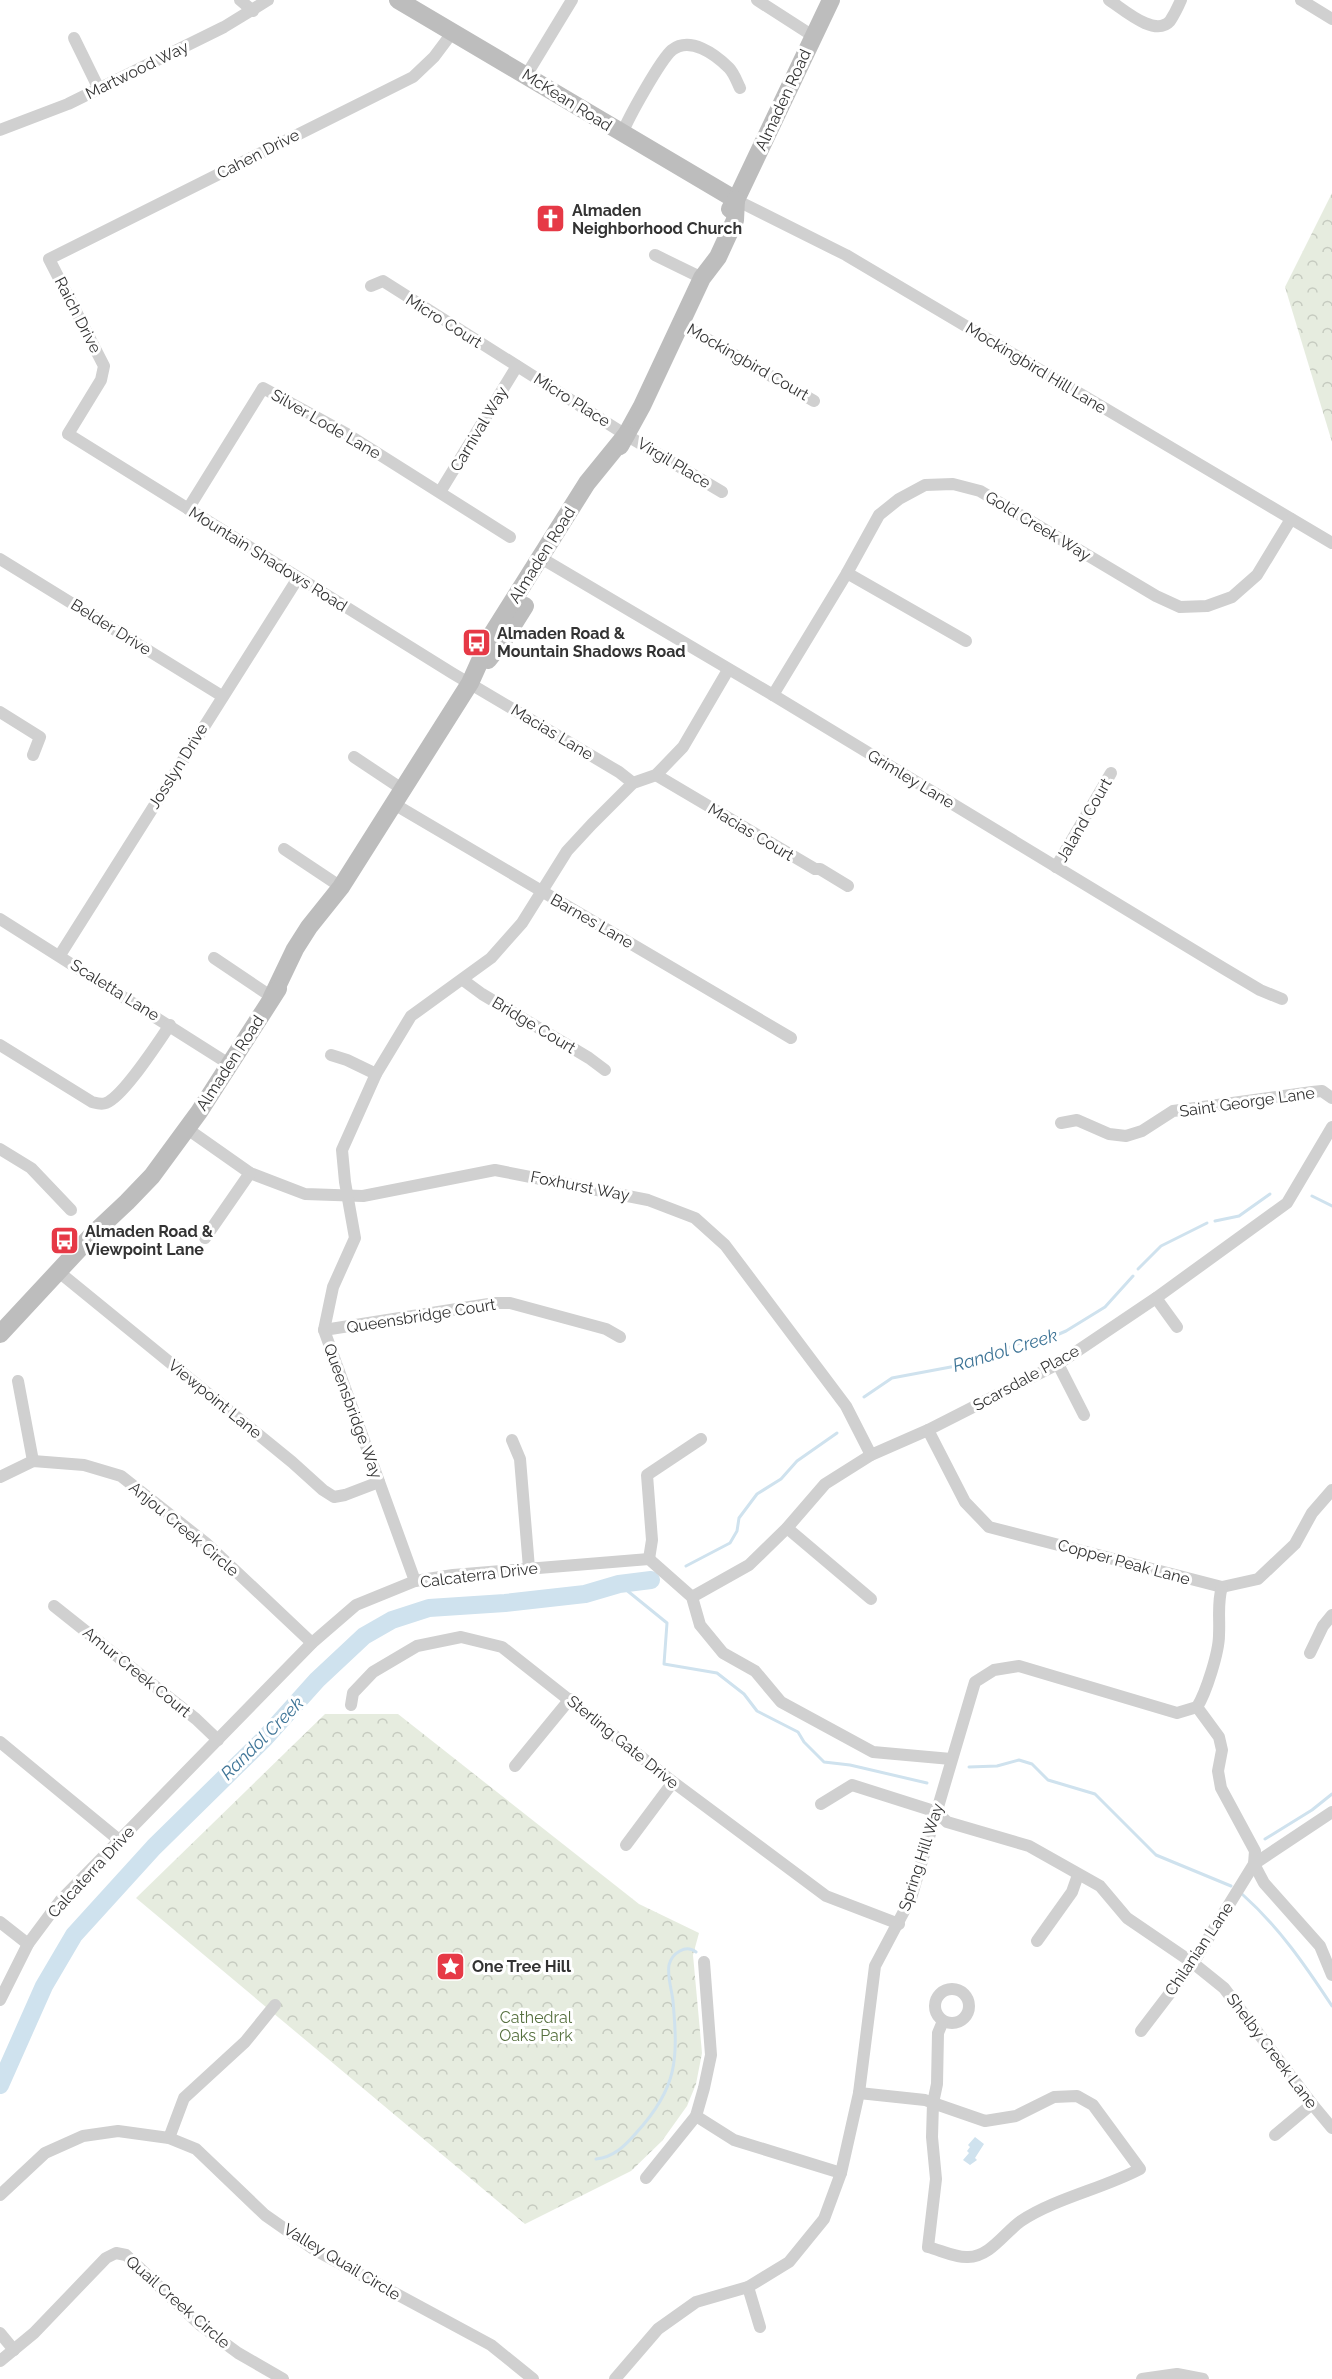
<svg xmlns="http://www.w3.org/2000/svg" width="1332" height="2379" font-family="Raleway,sans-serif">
<defs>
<pattern id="forest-crowns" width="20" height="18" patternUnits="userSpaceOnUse" patternTransform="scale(1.5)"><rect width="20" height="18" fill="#e6ecdf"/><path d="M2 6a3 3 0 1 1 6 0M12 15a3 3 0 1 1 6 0" fill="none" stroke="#c6cbc0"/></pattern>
</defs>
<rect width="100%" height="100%" fill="#fff"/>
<!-- forest -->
<g fill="url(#forest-crowns)">
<polygon points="1332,193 1332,442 1285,287"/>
<polygon points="325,1714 398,1714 639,1904 699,1933 693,1955 702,2053 696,2084 687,2106 662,2141 631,2171 525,2224 136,1898"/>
</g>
<!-- water -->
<polygon fill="#cfe2ee" points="975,2137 984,2144 975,2158 977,2160 970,2165 963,2160 969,2153 967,2151 970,2147 968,2145"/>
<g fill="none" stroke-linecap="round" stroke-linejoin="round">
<!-- stream -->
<g stroke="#cfe2ee" stroke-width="3">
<polyline points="1312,1196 1332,1206"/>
<polyline points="1215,1221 1239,1216 1270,1194"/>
<polyline points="1138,1269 1161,1246 1207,1223"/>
<polyline points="864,1397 892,1378 972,1363 1020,1343 1038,1343 1066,1331 1105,1307 1133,1276"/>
<polyline points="686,1566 730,1543 737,1531 739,1518 757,1494 781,1479 797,1461 837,1433"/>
<polyline points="619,1584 667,1623 664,1664 717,1673 744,1694 757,1711 798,1732 804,1742 824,1762 850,1765 927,1783"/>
<polyline points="969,1767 997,1766 1019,1760 1032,1764 1048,1780 1095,1794 1156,1855 1231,1886"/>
<polyline points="1265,1839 1312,1810 1332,1794"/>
<path d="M1242,1894C1279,1927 1305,1965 1332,2006"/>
<path d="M596,2159C614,2157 625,2146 637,2132C678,2087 678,2059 673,2001C672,1991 667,1976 669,1965C672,1953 686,1944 696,1952"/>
</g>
<!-- river -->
<polyline stroke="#cfe2ee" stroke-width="18" points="0,2085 44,1986 74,1935 154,1847 265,1738 317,1680 364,1636 392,1620 429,1608 505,1603 585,1594 619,1584 651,1580"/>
<!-- street -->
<g stroke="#d0d0d0" stroke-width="12">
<polyline points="240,0 253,11"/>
<polyline points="757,0 813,36"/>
<path d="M1109,0C1123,9 1155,38 1170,21C1174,15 1178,7 1181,0"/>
<polyline points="1301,0 1332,19"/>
<polyline points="452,33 434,57 413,77 49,259 104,366 101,380 68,434 452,673 619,772 633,783"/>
<polyline points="74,38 99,89"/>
<polyline points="527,74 572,0"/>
<polyline points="0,130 68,104 224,27 268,0"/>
<path d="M622,134C628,118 661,59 672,50C690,36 715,54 729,68C734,73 737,82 740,88"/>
<polyline points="736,200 846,255 1332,543"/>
<polyline points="655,255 702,278"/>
<polyline points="371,286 383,281 626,435 722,492"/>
<polyline points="681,324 814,401"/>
<polyline points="440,492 517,366"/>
<polyline points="188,509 263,388 347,434 510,537"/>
<polyline points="541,558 773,695 1223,968 1260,990 1282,999"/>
<polyline points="0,559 222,696"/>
<polyline points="847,573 966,641"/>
<polyline points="773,695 847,573 879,515 899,499 925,485 953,484 980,491 1156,596 1180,607 1207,606 1232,597 1257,575 1291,519"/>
<polyline points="0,712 40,737 33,755"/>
<polyline points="354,757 402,789"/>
<polyline points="656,775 815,869 820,869 848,886"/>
<polyline points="394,804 791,1038"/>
<polyline points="284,849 341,887"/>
<polyline points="1056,867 1111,773"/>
<polyline points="0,919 229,1064"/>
<polyline points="60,955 298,578"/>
<polyline points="214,958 272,997"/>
<polyline points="463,980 482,994 589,1058 605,1070"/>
<path d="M0,1045L92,1102C96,1103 101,1105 106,1103C124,1096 158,1042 170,1025"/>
<polyline points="331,1055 347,1060 376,1074"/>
<polyline points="1061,1123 1077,1120 1109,1134 1126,1136 1142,1131 1173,1111 1312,1092 1322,1091 1332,1098"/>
<polyline points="186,1128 250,1173 305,1194 363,1196 495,1170 648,1200 695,1218 725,1245 846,1406 871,1455"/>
<polyline points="0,1149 31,1168 71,1210"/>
<polyline points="205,1238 250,1173"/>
<polyline points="59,1272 292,1462 323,1490 334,1497 345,1495 379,1482"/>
<polyline points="1156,1298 1177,1327"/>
<polyline points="324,1330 495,1303 510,1303 606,1329 620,1337"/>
<polyline points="1058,1364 1084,1415"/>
<polyline points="18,1381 33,1461"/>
<polyline points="928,1430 965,1502 989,1527 1222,1587 1258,1579 1295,1544 1312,1513 1332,1490"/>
<polyline points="512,1440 520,1459 529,1568"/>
<polyline points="0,1477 33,1461 84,1465 121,1476 207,1544 312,1643"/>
<polyline points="787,1528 871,1599"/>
<polyline points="649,1559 652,1540 647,1475 701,1439"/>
<polyline points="415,1581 324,1330 333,1287 355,1238 345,1182 342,1150 376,1074 411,1016 491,958 522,923 567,851 592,824 633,783 656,775 683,747 728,670"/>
<polyline points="692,1597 749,1565 787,1528 825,1484 871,1455 928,1430 1058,1364 1156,1298 1287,1203 1332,1127"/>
<polyline points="54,1606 196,1719 218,1740"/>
<polyline points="1310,1653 1323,1626 1332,1615"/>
<polyline points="351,1705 353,1693 373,1672 417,1646 461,1637 502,1647 673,1782 826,1896 899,1924"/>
<polyline points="1197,1707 1219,1737 1222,1750 1218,1771 1221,1788 1255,1851 1254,1864 1264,1883 1320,1946 1332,1975"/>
<polyline points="0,1742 119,1840"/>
<polyline points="515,1766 570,1699"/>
<polyline points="821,1804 852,1785 937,1812 947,1822 1029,1846 1100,1886 1127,1918 1193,1963 1224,1988 1312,2104 1332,2128"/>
<polyline points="626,1845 673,1782"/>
<polyline points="0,1922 28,1944"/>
<polyline points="1037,1941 1072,1892 1078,1875"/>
<circle cx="952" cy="2006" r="17"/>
<polyline points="0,2000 28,1944 60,1901 312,1643 356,1605 415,1581 453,1575 649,1559 692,1597 700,1625 723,1653 755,1671 781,1702 873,1752 951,1759"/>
<polyline points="1141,2031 1193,1963 1254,1864 1332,1812"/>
<path d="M859,2093L925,2100L933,2103L985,2121L1016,2116L1054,2097L1077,2096L1093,2105L1140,2169C1102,2189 1056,2198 1021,2221C1005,2232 990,2257 968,2257C956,2258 940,2250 928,2247L936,2179L932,2137L933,2103L937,2084L938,2033L943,2021"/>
<polyline points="696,2116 734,2140 841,2173"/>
<polyline points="1275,2135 1312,2104"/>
<polyline points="169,2138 184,2098 245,2042 275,2005"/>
<polyline points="646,2178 696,2116 704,2088 711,2055 704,1962"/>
<polyline points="0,2195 45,2153 83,2136 118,2131 169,2138 196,2149 265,2215 315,2250 491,2345 533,2379"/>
<polyline points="748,2287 760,2327"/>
<polyline points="0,2333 14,2350"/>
<polyline points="0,2361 34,2333 106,2258 116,2253 126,2255 200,2325 238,2353 283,2379"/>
<path d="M615,2379L658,2329L696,2302L748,2287L789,2262L824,2219L841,2173L859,2093L875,1966L911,1898L975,1682L994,1670L1019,1666L1177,1713L1197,1707C1206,1693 1219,1652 1219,1635C1220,1618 1217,1603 1222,1587"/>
<polyline points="1142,2379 1177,2374 1203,2379"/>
</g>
<!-- secondary -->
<g stroke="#bdbdbd" stroke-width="18">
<polyline points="398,0 736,200"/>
<polyline points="730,209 736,200 831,0"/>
<polyline points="620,446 642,406 702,278 718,257 735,220 736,200"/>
<polyline points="488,660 503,641 525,606"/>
<polyline points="272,997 295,949 309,927 341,887 470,683 492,634 587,483 626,435"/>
<polyline points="0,1334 94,1233 127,1202 152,1176 199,1112 278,989"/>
</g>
</g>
<!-- icons -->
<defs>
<symbol id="church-square" viewBox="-11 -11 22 22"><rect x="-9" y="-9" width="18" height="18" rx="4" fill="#e63946" stroke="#fff"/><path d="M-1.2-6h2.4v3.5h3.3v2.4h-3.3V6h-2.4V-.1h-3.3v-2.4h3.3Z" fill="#fff"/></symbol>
<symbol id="bus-square" viewBox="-11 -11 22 22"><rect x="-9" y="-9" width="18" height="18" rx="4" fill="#e63946" stroke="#fff"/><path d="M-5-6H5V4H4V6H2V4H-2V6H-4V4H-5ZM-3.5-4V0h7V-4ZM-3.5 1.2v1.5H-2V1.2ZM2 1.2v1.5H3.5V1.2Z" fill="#fff"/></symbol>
<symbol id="sight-square" viewBox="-11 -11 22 22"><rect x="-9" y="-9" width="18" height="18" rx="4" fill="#e63946" stroke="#fff"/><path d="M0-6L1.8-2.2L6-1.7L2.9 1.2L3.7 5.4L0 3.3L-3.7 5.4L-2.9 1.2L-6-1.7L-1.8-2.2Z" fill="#fff"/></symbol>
</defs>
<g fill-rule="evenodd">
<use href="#church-square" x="534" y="202" width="33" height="33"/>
<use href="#bus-square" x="460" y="626" width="33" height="33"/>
<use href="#bus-square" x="48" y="1224" width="33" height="33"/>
<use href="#sight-square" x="434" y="1950" width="33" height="33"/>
</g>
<g text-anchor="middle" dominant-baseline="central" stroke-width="6" stroke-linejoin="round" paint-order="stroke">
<!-- street labels -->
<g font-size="16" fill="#333" stroke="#fff">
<text transform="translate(137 70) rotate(-26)">Martwood Way</text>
<text transform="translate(567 100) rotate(32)">McKean Road</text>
<text transform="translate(783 100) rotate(-65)">Almaden Road</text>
<text transform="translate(258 154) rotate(-27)">Cahen Drive</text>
<text transform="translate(78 315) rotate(63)">Raich Drive</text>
<text transform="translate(444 321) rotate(32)">Micro Court</text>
<text transform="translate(748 362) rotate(30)">Mockingbird Court</text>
<text transform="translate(1036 368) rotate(31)">Mockingbird Hill Lane</text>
<text transform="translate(572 400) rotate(32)">Micro Place</text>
<text transform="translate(326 424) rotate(30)">Silver Lode Lane</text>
<text transform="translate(479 429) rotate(-59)">Carnival Way</text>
<text transform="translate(674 463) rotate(31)">Virgil Place</text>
<text transform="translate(1038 526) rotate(31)">Gold Creek Way</text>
<text transform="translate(542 555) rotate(-58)">Almaden Road</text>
<text transform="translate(268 559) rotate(32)">Mountain Shadows Road</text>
<text transform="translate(111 627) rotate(32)">Belder Drive</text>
<text transform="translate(552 732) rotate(31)">Macias Lane</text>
<text transform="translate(178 766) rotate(-58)">Josslyn Drive</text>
<text transform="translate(911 779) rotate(31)">Grimley Lane</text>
<text transform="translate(1084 820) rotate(-60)">Jaland Court</text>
<text transform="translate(751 832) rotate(31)">Macias Court</text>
<text transform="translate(592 921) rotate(30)">Barnes Lane</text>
<text transform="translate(115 990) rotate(32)">Scaletta Lane</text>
<text transform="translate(534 1025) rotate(31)">Bridge Court</text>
<text transform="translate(230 1063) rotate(-57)">Almaden Road</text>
<text transform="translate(1247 1102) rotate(-8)">Saint George Lane</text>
<text transform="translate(580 1186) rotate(11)">Foxhurst Way</text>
<text transform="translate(421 1316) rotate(-9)">Queensbridge Court</text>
<text transform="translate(1026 1378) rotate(-29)">Scarsdale Place</text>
<text transform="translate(215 1399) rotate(39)">Viewpoint Lane</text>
<text transform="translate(353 1411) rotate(70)">Queensbridge Way</text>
<text transform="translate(184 1529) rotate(40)">Anjou Creek Circle</text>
<text transform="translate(1124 1562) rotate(15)">Copper Peak Lane</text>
<text transform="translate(479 1575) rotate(-7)">Calcaterra Drive</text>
<text transform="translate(137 1672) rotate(39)">Amur Creek Court</text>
<text transform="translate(623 1742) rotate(39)">Sterling Gate Drive</text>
<text transform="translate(921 1857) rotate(-72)">Spring Hill Way</text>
<text transform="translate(91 1872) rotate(-47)">Calcaterra Drive</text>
<text transform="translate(1199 1949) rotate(-56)">Chilanian Lane</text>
<text transform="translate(1272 2051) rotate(53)">Shelby Creek Lane</text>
<text transform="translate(342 2262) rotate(31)">Valley Quail Circle</text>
<text transform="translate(178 2302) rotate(41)">Quail Creek Circle</text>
</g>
<!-- poi labels -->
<g font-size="16" font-weight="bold" fill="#333" stroke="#fff" text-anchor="start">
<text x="572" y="210">Almaden<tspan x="572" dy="18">Neighborhood Church</tspan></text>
<text x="497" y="633">Almaden Road &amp;<tspan x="497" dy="18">Mountain Shadows Road</tspan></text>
<text x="85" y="1231">Almaden Road &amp;<tspan x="85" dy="18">Viewpoint Lane</tspan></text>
<text x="472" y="1966">One Tree Hill</text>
</g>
<!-- park labels -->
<g font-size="16" fill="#56703f" stroke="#fff">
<text x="536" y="2017">Cathedral<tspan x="536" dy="18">Oaks Park</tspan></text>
</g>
<!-- water labels -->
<g font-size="18" font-style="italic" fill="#3f7597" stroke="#fff">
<text transform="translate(1005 1350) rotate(-17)">Randol Creek</text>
<text transform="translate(262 1738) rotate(-45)">Randol Creek</text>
</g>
</g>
</svg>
